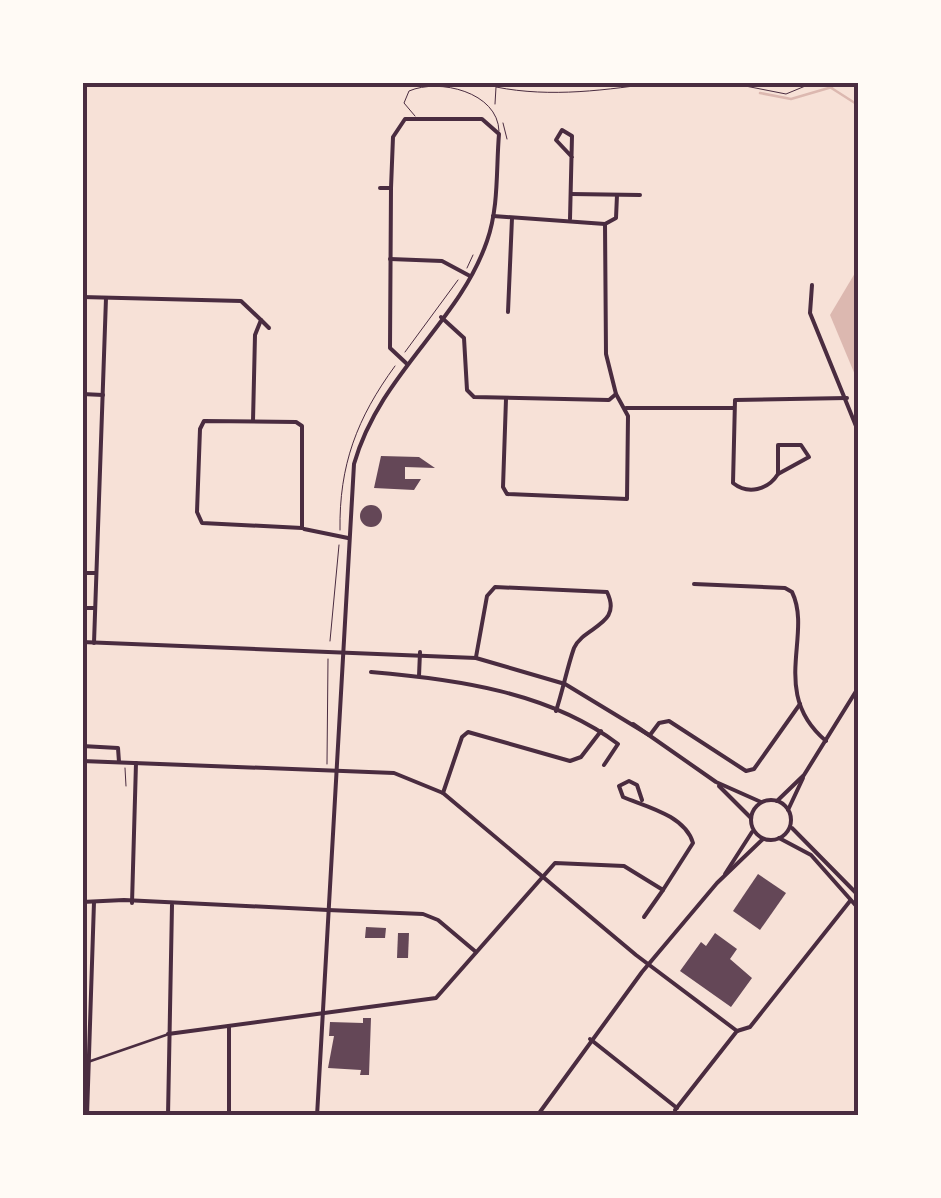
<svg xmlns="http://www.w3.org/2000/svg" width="941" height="1198" font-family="Karla,sans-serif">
<rect width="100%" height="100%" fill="#f7e1d7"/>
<!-- water -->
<polygon fill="#dcb8b0" points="858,268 858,382 830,315"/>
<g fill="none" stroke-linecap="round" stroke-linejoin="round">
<!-- stream -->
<g stroke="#dcb8b0" stroke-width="2.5">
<polyline points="771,82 799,82"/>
<polyline points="822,82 858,105"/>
<polyline points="760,93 791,99 832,87"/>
<polyline points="856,100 858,82"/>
</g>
</g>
<!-- building -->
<g fill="#644757">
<polygon points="381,456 419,457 435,468 405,467 405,479 421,479 414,490 374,488"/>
<circle cx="371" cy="516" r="11"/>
<polygon points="758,874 786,893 760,930 733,911"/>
<polygon points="366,927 386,928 385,938 365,938"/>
<polygon points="398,933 409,933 408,958 397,958"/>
<polygon points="715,933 737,949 730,959 752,978 731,1007 680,971 701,942 706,946"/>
<polygon points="363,1018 371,1018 369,1075 360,1075 361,1070 328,1068 334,1036 329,1036 330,1022 363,1023"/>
</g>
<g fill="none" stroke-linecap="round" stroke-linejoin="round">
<!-- path -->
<g stroke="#4a2c40" stroke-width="1">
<polyline points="725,82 786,94 815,82"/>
<path d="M495,104L496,87C551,98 607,90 662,82"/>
<polyline points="503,123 507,139"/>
<polyline points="467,268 473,255"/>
<polyline points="405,352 458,280"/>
<path d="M340,530C339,465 357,418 395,366"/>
<polyline points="330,641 339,545"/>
<polyline points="327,764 328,659"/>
<polyline points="125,768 126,786"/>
</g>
<!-- service -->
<path stroke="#4a2c40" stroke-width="1" d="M415,116L404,103L409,91C439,78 498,92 499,131"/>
<!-- pedestrian -->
<polyline stroke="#4a2c40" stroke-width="2.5" points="82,1064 166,1035"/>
<!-- minor -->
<g stroke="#4a2c40" stroke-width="4">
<polyline points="380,188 391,188 390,348 406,363"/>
<polyline points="571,194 640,195"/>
<polyline points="493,216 605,224"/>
<polyline points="570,219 572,136 562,130 556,140 572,157"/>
<polyline points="605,224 616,218 617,195"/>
<polyline points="390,259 442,261 470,276"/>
<polyline points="812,285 810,313 858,431"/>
<polyline points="82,297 241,301 261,320 255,335 253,421"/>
<polyline points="508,312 512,218"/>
<polyline points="441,317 464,338 467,390 474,397 609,400 616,394"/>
<polyline points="261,320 269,328"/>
<polyline points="82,394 103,395"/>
<polyline points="506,399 503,487 507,494 627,499 628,416 616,394 606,354 605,224"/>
<polyline points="626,408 733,408"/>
<polygon points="204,421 296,422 302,426 302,528 202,523 197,512 200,429"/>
<polygon points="778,445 801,445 809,457 778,474"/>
<path d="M778,474C768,490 748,495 733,483L735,400L847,398"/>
<polyline points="304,529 348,538"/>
<polyline points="82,573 96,573"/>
<path d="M694,584L785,588L792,592C813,635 769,693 826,741"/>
<polyline points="82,608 95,608"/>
<polyline points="94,643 106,298"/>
<path d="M476,657L487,596L495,587L607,592C623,625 584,626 574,648C567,668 563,690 556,711"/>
<path d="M371,672C455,679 549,692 618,744L604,765"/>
<polyline points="419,676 420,652"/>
<polyline points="650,735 659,723 669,721 746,771 754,769 800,704"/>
<polyline points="82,746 118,748 119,762"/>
<polyline points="82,761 394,773 443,793 636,955 737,1031"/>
<polyline points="443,793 462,737 468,732 570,761 581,757 601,731"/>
<polyline points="132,903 136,763"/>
<polyline points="328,910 423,914 438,920 476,952"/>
<polyline points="644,917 663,890"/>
<polyline points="229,1026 229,1116"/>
<polyline points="737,1031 750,1027 850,901"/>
<path d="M168,1034L436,998L555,863L624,866L663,890L693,843C685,815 644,806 623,797L619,786L629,781L637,785L642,800"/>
<polyline points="590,1039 677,1108"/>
<polyline points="675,1110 737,1031"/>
<polyline points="87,1116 94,902"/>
<polyline points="168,1116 172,905"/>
<path d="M317,1116L354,464C380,373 459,323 487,241C499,207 496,169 499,134L482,119H405L393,137L391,188"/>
</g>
<!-- tertiary -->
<g stroke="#4a2c40" stroke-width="4">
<polyline points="82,642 476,658 565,684 649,735"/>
<polyline points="633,724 716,782 761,802"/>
<polyline points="719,786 751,818"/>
<circle cx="771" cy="820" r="20"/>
<polyline points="777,801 804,775 858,688"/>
<polyline points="788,810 803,778"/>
<polyline points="792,828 858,895"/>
<polyline points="779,838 811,855 858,908"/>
<polyline points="725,874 752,832"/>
<polyline points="82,902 124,900 328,910"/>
<polyline points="537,1116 642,972 717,883 763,839"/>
</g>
</g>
<!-- border -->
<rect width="941" height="1198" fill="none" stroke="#fffaf5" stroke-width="170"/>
<rect x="85" y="85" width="771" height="1028" fill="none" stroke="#4a2c40" stroke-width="4"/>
</svg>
